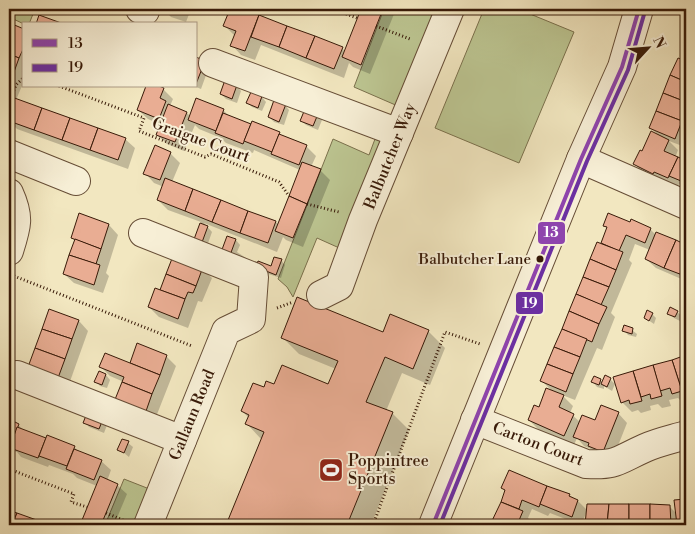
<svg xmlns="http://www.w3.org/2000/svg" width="695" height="534" font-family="'Libre Bodoni',serif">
<rect width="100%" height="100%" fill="#f2e7c0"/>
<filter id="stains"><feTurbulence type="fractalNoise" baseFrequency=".004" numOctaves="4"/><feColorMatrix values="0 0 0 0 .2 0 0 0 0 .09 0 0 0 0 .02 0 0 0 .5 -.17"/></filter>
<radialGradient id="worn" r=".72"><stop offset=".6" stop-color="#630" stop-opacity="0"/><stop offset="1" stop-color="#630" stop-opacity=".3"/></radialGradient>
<!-- green -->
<g fill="#bcc591" stroke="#7a704c">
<polygon points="9,9 35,9 29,24 24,24 9,17"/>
<polygon points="384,9 449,9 407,110 354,87"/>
<polygon points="484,9 518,9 574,32 519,163 435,128"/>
<polygon points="333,139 369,155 375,139 389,145 346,251 317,238 293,297 287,287 278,279"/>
<polygon points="124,479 152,490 139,525 105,525"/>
</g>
<!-- shadow -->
<g fill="#0003">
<polygon points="163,9 191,9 186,22 171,17"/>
<polygon points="217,9 240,9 342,48 345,52 362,9 396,9 370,74 353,67 349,63 344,78 261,45 255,60 241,55 232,45 234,35 225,26 229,14"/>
<polygon points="13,26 24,30 24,81 16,100 125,139 135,148 128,169 17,129 9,121 9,35"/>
<polygon points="196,59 209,67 201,89 194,86 196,86"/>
<polygon points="678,59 686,63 686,143 685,147 669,141 678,150 675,158 686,163 686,188 679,184 678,187 664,180 663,182 644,174 635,164 659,136 651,128"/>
<polygon points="143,86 155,86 164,90 173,99 170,106 187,113 190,116 223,110 231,118 251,125 279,133 284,138 306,146 316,156 311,167 320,170 330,180 303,247 286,240 283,237 277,252 204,223 212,232 206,249 194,241 201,222 168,210 158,200 164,187 154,183 145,173 170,153 180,163 172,182 276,222 279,225 300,170 254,150 253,153 226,143 221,138 199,129 195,125 184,151 167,144 157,135 161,125 148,119 138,110 147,88"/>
<polygon points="237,86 241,91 237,103 226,99 221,94"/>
<polygon points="251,93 262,97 266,102 262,111 252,107 248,103"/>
<polygon points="285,105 289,110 284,125 274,122 269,117"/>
<polygon points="317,115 322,120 318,130 306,125 302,121"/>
<polygon points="80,215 109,225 118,235 106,273 109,276 103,293 74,283 64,274 76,241 72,238"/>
<polygon points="630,223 650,229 656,235 657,233 686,246 686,281 656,268 646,259 650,250 635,244 629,260 632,263 611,313 615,317 602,350 597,348 575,400 562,395 573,406 570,413 580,422 596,421 618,413 627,423 612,461 599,455 593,450 584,446 577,438 574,445 539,430 529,420 552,391 542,381 608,229 605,226"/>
<polygon points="228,237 236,240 240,245 237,252 246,258 243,266 226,259"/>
<polygon points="281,260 285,265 281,278 262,272"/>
<polygon points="202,268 212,278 202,302 198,301 188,328 159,317 149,307 161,291"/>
<polygon points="50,311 79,321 88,331 68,387 39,377"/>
<polygon points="677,312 682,316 680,321 674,318 669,314"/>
<polygon points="652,314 656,318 654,324 645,318"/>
<polygon points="624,330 632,330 637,334 636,337 628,335"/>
<polygon points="428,331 445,348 430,385 402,373 386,411 392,413 409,430 371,525 227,525 262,440 247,424 249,418 242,411 265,389 275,386 329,386 336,369 299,354 282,337"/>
<polygon points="138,345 167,357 176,366 154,422 124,382 110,376 101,367 130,365"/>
<polygon points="686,357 686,402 683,403 678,398 669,400 671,406 662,408 658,404 650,406 651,410 641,413 638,410 632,412 622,402 615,378"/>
<polygon points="99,373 106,375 110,380 107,388 100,386 96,381"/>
<polygon points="610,379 615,384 612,391 604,386 604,389 597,387 593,382 600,380 603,382"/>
<polygon points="88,414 107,425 104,433 89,427 85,422"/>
<polygon points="9,421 18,425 26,432 74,447 80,453 101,461 111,470 107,481 117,485 127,494 114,525 81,525 97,486 77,478 73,474 49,465 48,467 21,457 17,452 9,450"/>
<polygon points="128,443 133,447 129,457 119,449"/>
<polygon points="502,488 569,495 578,501 588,511 669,506 677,514 676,501 686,500 686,525 587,525 587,511 581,525 550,513 548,516 532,509 528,518 532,522 531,525 492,525 506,492"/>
<polygon points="9,511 46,525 9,525"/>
</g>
<!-- building -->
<g fill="#e9ad93" stroke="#381a08">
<polygon points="230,9 244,9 259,15 245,51 230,46 236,31 223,26"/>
<polygon points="361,9 383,9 361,65 342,57"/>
<polygon points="39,15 64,24 36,24"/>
<polygon points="259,15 287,26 279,47 251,37"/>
<polygon points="12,24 24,29 24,47 19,58 9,54 9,32"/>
<polygon points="287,26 315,36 306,58 279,47"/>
<polygon points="315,36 343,47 334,69 306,58"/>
<polygon points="9,54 19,58 9,86"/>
<polygon points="196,57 205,61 196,84"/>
<polygon points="678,58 686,61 686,82 670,75"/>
<polygon points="670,75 686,82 686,102 663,93"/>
<polygon points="225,80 237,85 232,99 220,94"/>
<polygon points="146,86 159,86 164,88 160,98 166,101 159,119 137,110"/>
<polygon points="251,92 262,96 258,108 246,103"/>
<polygon points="663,93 686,102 686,110 682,121 656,111"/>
<polygon points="9,96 42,108 34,130 9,121"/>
<polygon points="196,98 224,109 216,131 188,120"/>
<polygon points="274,100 286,104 279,122 268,117"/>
<polygon points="168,104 187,112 175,142 156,135"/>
<polygon points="42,108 70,118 62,140 34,130"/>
<polygon points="305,109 318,114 313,126 300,121"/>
<polygon points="656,111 682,121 675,139 649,128"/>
<polygon points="223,113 251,124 243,144 215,133"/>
<polygon points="70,118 98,128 90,150 62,140"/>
<polygon points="252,121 280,132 272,152 244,141"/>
<polygon points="98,128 126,138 118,160 90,150"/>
<polygon points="651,131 669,140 664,151 678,157 668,178 654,172 653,174 633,164 640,150 642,151"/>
<polygon points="279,134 307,145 299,165 271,154"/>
<polygon points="155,145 171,152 160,180 143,174"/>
<polygon points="678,157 686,161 686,183 669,176"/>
<polygon points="302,162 321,169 307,204 289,196"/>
<polygon points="165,178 193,189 185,211 157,200"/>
<polygon points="193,189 221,200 212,222 185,211"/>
<polygon points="289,196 307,204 293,238 275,231"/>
<polygon points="221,200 248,211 240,233 212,222"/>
<polygon points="248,211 276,221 268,243 240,233"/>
<polygon points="79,213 109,224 101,249 71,238"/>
<polygon points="608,213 630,222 631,219 651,228 645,243 626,235 619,251 601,243 607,227 603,226"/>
<polygon points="200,223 208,226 201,245 193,242"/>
<polygon points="656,232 676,240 664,268 645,259"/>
<polygon points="227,236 236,239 229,258 220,255"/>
<polygon points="75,239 101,249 96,264 69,255"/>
<polygon points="676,240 686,245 686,273 685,276 664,268"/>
<polygon points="597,242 623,252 616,270 590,259"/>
<polygon points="69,255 100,265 94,285 63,274"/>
<polygon points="173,256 203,267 196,286 166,274"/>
<polygon points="274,257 282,259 276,275 256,267 258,261 271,266"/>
<polygon points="590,259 616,270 609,287 583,277"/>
<polygon points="166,274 196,286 193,293 188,292 185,299 160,290"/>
<polygon points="583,277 609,287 601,305 576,294"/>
<polygon points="155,288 185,299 178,319 148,307"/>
<polygon points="576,294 607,307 599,324 569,311"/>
<polygon points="297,297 383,332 390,314 429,330 413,369 385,357 366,402 393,412 347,525 226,525 264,432 245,424 249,415 241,411 253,383 264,387 266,381 274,384 282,365 328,384 338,361 281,338"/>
<polygon points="670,307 678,311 675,317 667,314"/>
<polygon points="49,309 79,320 72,339 42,329"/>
<polygon points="647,310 653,313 649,321 644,318"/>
<polygon points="569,311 599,324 592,342 562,329"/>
<polygon points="624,325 633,328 632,334 622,331"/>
<polygon points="42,329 72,339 65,359 35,348"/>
<polygon points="562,329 587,339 580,357 554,347"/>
<polygon points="137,343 167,355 160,375 130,363"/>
<polygon points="554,347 580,357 573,374 547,364"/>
<polygon points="35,348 65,359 58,378 28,367"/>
<polygon points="105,353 160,375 152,394 122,382 124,377 99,367"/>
<polygon points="686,355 686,383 680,385 672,360"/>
<polygon points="672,360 682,391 672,394 670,388 660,391 653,365"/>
<polygon points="547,364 573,374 566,392 540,381"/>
<polygon points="653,365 662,396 651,399 650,394 641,397 633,371"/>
<polygon points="99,371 106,374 102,385 94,382"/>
<polygon points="633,371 642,401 630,404 629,400 621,403 613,377"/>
<polygon points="605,375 611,378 607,387 601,384"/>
<polygon points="594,376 601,379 599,385 591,382"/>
<polygon points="122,382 152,394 145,414 114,402"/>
<polygon points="546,388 564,395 559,407 574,414 564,436 528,420 534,405 539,407"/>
<polygon points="601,405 619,412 603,452 588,446 589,443 573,437 582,415 595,420"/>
<polygon points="87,413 103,419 99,429 83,423"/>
<polygon points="9,419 19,424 11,445 9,444"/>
<polygon points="17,427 46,438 38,458 10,448"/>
<polygon points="47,435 75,446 67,466 39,456"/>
<polygon points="122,439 129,441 124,453 117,450"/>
<polygon points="74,449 102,460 94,480 66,469"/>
<polygon points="509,470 547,486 539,507 522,500 519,509 501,502 505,490 501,488"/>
<polygon points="100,476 118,484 106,513 101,525 80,525"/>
<polygon points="547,486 570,494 569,496 578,500 572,517 540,504"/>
<polygon points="686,499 686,525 677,525 674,500"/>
<polygon points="501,502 523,511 517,525 490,525"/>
<polygon points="587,504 609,504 607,525 585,525"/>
<polygon points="609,504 629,504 629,525 607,525"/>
<rect x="629" y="504" width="21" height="21"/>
<polygon points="650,504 670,505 671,525 650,525"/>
<polygon points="9,510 17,513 12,525 9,525"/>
<polygon points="17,513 45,523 44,525 12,525"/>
</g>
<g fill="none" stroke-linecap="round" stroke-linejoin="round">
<defs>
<g id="minor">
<polyline points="140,9 145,11"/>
<polyline points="213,63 399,133"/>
<polyline points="9,154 76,181"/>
<polyline points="581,159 686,205"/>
<path d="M9,193C20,217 17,226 9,251"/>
<polyline points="143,233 254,277 251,319 226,331 148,525"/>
<polyline points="321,295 339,286 363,220 450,9"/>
<polyline points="17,375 182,440"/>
<path d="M475,420L586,464C617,466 618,460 645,448C658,442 673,439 686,435"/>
<polyline points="433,525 581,159 622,67 639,9"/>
</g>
</defs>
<!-- minor casing -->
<use href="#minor" stroke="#664d36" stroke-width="30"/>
<!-- path -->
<g stroke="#381a08" stroke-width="3" stroke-dasharray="1 2.5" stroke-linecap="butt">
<polyline points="333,9 357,18"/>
<polyline points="582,14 583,9"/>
<polyline points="376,26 410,39"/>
<polyline points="59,86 144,118 139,131 205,157 211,154 279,182 289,196"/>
<polyline points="11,97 16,85 24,77"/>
<polyline points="307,204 339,212"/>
<polyline points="14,276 192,346"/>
<polyline points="277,308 293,302"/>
<polyline points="9,469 74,494 71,502 87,507"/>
<polyline points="106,513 125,521"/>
<polyline points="373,525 445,332 480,344"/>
</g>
<!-- minor -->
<use href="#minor" stroke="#f7efd6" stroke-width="28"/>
<defs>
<polyline id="bus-1" points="433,525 581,159 622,67 639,9"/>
<polyline id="bus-2" points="440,525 587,161 628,70 645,11"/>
</defs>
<!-- bus-1 casing -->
<use href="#bus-1" stroke="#f7efd6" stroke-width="8"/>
<!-- bus-2 casing -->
<use href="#bus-2" stroke="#f7efd6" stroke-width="8"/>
<!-- bus-1 -->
<use href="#bus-1" stroke="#8e44ad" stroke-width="4"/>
<!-- bus-2 -->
<use href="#bus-2" stroke="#6c30a1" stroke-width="4"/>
</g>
<!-- icons -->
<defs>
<symbol id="stadium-square" viewBox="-11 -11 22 22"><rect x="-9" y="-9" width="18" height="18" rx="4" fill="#8f2418" stroke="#f7efd6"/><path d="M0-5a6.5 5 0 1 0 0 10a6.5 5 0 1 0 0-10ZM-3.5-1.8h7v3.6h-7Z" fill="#fff"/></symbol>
</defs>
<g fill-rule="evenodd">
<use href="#stadium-square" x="317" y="456" width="28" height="28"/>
</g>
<!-- markers -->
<circle fill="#381a08" stroke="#f7efd6" stroke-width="2" cx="540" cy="259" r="4.5"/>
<g text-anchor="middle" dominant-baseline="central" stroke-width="4" stroke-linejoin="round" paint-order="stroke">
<!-- bus labels -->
<g font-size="15" fill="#381a08" stroke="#f7efd6" text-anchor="end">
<text x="531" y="259">Balbutcher Lane</text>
</g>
<!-- street labels -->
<g font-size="16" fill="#381a08" stroke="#f7efd6">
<text transform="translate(201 140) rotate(20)">Graigue Court</text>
<text transform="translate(390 156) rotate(-68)">Balbutcher Way</text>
<text transform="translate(192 415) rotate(-68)">Gallaun Road</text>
<text transform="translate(538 444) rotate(21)">Carton Court</text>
</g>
<!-- poi labels -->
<g font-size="16" fill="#381a08" stroke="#f7efd6" text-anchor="start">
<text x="348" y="461">Poppintree<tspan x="348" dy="18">Sports</tspan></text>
</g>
</g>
<g stroke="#f7efd6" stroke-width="2">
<rect x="537" y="221" width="29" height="24" rx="5" fill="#8e44ad"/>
<rect x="515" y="291" width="29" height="24" rx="5" fill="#6c30a1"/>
</g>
<g font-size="14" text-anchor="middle" font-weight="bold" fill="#fff">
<text x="551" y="237">13</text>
<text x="530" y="308">19</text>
</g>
<!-- margin -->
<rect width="695" height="534" fill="none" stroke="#f2e7c0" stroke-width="30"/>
<rect x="10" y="10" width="675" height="514" fill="none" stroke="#381a08" stroke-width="2.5"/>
<rect x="15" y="15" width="665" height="504" fill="none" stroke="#381a08"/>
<!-- legend -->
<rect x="22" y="22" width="175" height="65" fill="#f7efd6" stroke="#ab9a84"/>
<rect x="32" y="39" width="25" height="8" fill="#8e44ad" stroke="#ab9a84"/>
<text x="68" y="48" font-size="15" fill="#381a08">13</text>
<rect x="32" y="64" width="25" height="8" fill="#6c30a1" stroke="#ab9a84"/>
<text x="68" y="72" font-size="15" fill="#381a08">19</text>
<!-- north arrow -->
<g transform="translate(648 48) rotate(64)" stroke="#f7efd6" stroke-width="4" paint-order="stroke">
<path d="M0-4L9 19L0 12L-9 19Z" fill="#381a08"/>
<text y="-8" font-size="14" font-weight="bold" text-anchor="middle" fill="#381a08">N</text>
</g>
<rect width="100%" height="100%" filter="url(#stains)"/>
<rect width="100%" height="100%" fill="url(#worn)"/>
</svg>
